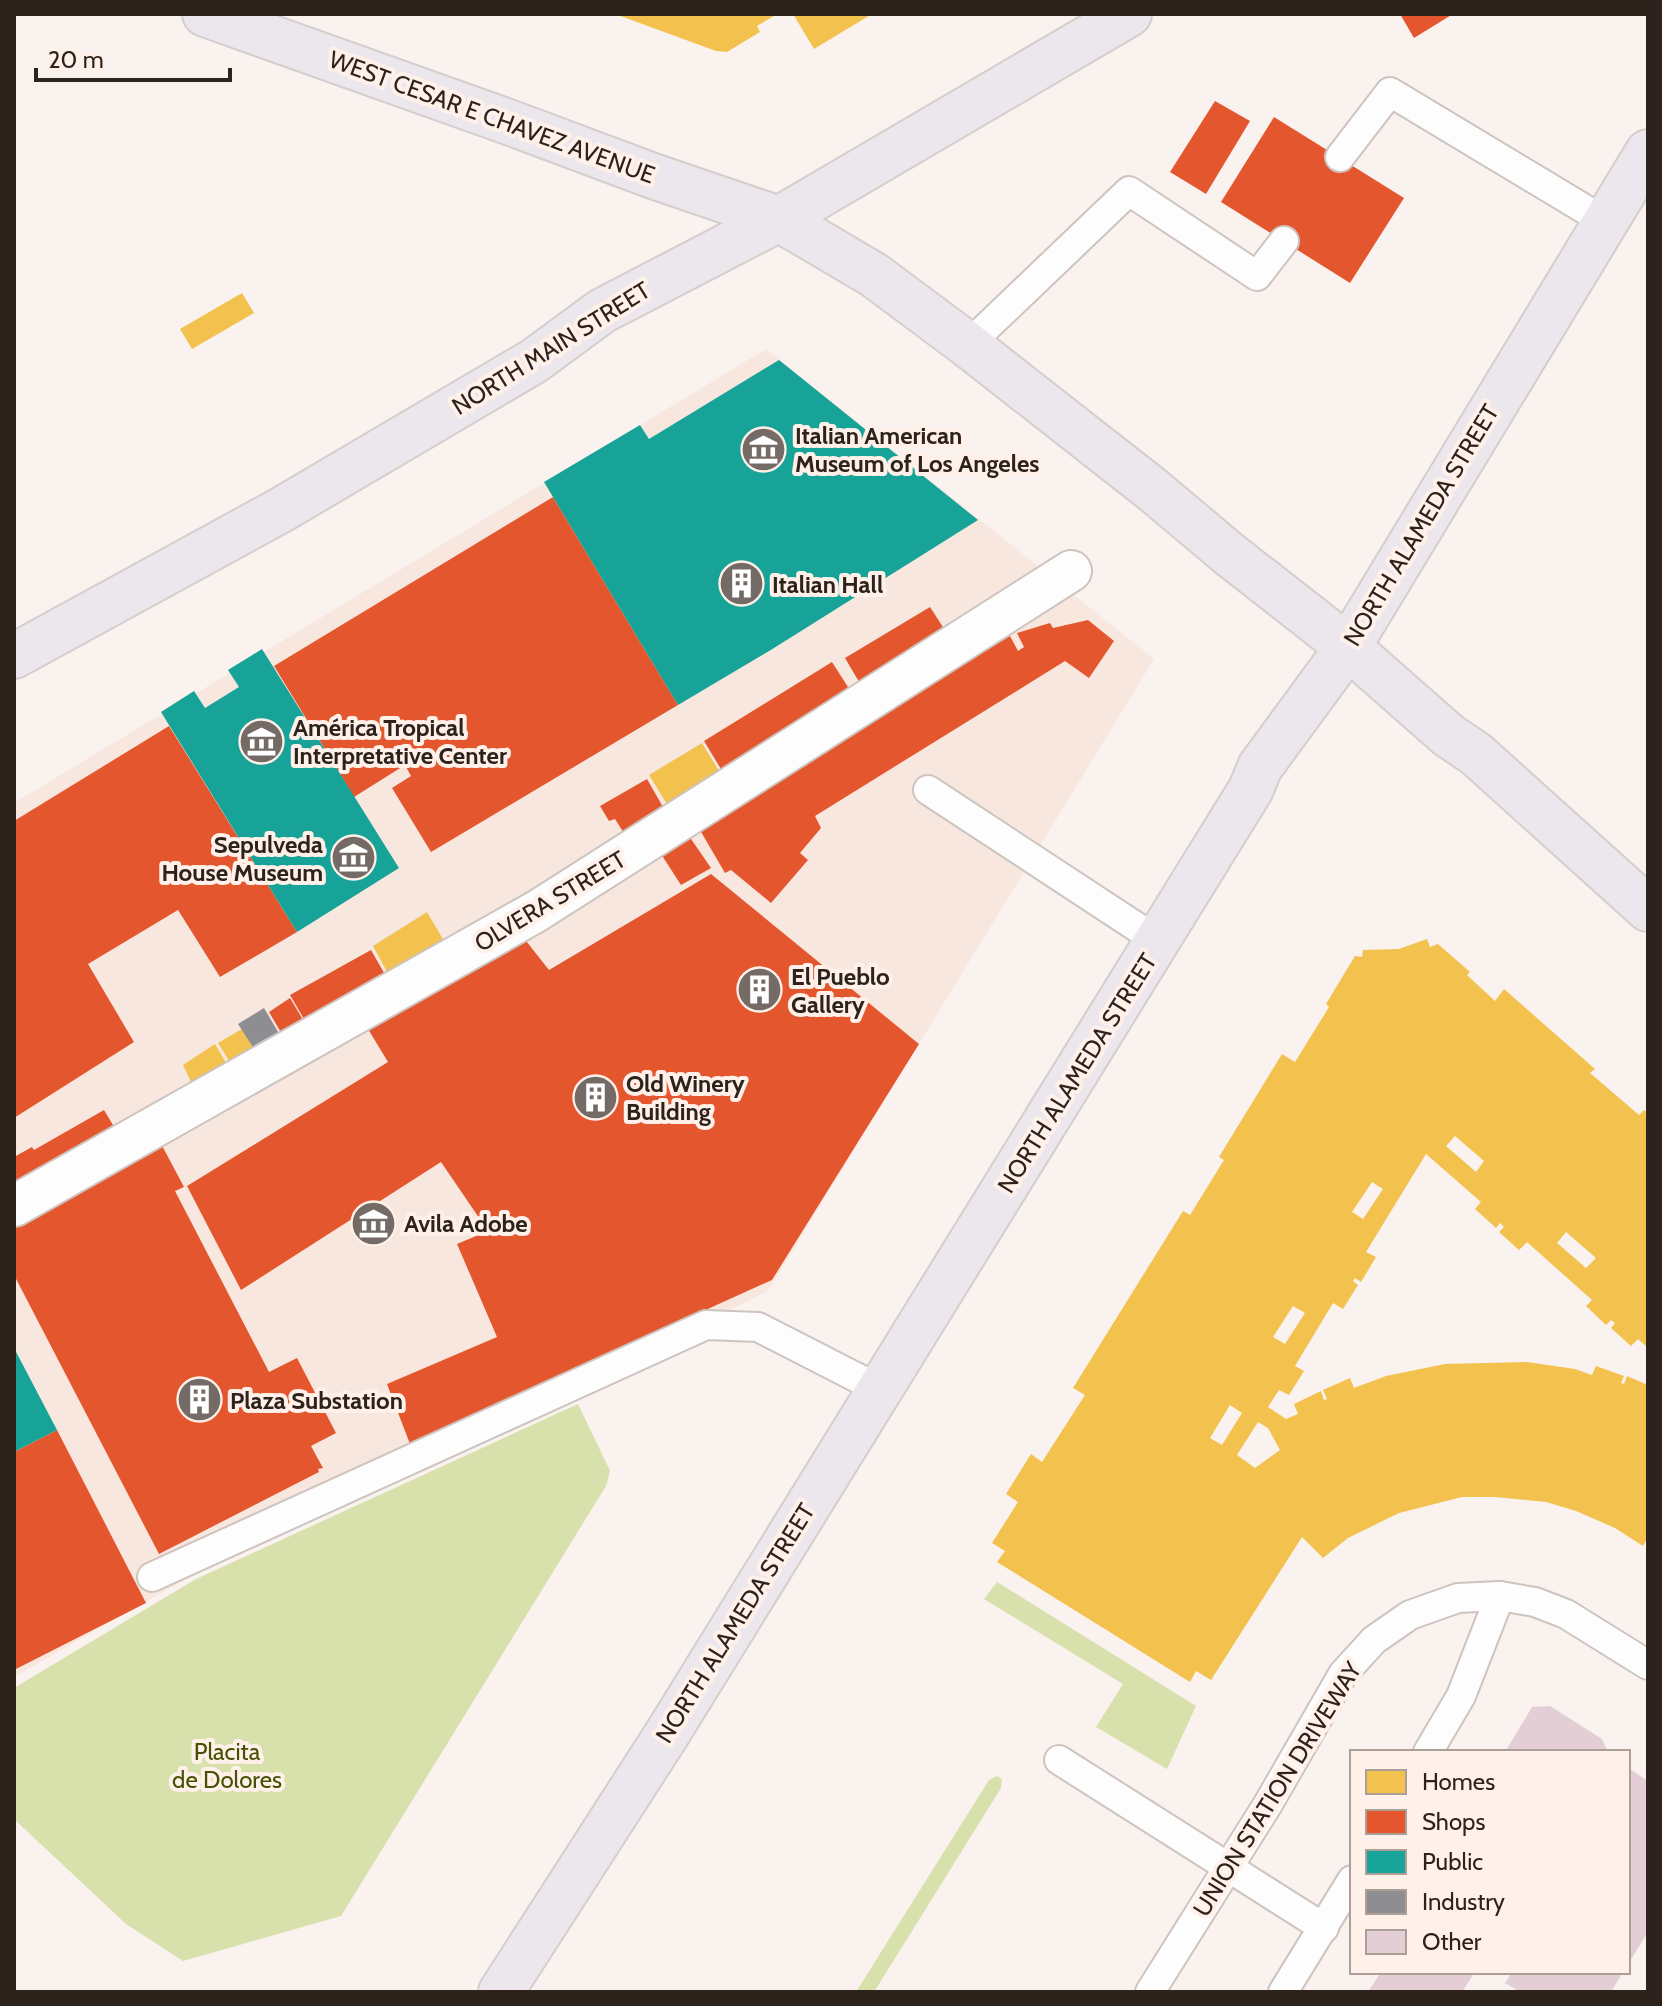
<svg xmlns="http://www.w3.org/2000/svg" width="1662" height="2006" font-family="Cabin,sans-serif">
<rect width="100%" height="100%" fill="#faf2ef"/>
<!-- built -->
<polygon fill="#f8e7de" points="766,349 1154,659 768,1291 193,1575 14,1677 14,803"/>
<!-- green -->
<g fill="#d8e0ac">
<polygon points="578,1404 610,1471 606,1486 341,1916 183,1961 126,1924 14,1819 14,1688 196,1579"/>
<polygon points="997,1582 1196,1706 1167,1769 1096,1727 1123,1684 984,1599"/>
<polygon points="997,1776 1002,1779 1001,1788 874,1992 856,1992 989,1780"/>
</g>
<!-- homes -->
<g fill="#f2c14e" fill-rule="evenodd">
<polygon points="615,14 777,14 757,26 760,32 727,52 716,51"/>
<polygon points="793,14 872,14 814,49"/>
<polygon points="242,293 254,313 192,349 180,329"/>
<polygon points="702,743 725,781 670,809 649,775"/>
<polygon points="427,912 447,946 391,979 373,946"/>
<path d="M1427,939L1430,947L1438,944L1470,972L1467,975L1495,1001L1504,989L1595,1069L1590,1073L1639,1115L1644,1110L1648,1113V1348L1638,1339L1631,1346L1611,1328L1615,1323L1611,1320L1606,1325L1586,1306L1592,1300L1527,1242L1519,1250L1499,1232L1504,1227L1500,1223L1496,1228L1475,1209L1481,1202L1426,1154L1366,1252L1376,1257L1361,1282L1355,1278L1353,1281L1358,1285L1343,1309L1333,1303L1295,1366L1304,1371L1289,1395L1279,1390L1268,1407L1286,1419L1298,1414L1294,1404L1321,1391L1324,1400L1327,1399L1323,1390L1350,1378L1354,1388L1386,1376L1445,1364L1527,1362L1575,1369L1592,1375L1596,1366L1624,1376L1621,1383L1624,1384L1627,1376L1648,1385V1537L1643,1546L1615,1528L1576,1511L1546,1502L1495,1497H1462L1399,1513L1348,1538L1323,1558L1302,1537L1211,1680L1196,1671L1190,1682L997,1562L1005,1551L992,1543L1018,1502L1006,1494L1031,1454L1042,1462L1085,1395L1073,1388L1183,1211L1190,1215L1224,1160L1219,1157L1282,1054L1295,1062L1329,1007L1326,1004L1355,956L1362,957L1363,950L1399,949ZM1455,1136L1484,1161L1476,1172L1446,1146ZM1372,1182L1383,1189L1363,1219L1352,1212ZM1566,1232L1596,1258L1586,1268L1557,1243ZM1293,1306L1305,1313L1285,1344L1273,1337ZM1230,1405L1242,1413L1222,1445L1210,1438ZM1258,1422L1268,1428L1280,1450L1255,1468L1237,1455Z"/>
<polygon points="242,1029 256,1052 234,1069 218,1043"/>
<polygon points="215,1044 232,1073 193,1086 183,1065"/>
</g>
<!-- shops -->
<g fill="#e4572e">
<polygon points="1400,14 1453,14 1414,38"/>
<polygon points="1215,101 1250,121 1206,194 1170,172"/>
<polygon points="1274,117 1404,198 1350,283 1221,202"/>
<polygon points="553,497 678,705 431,852 392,788 411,776 405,765 354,797 274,666"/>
<polygon points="930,607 950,638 865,692 845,658"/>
<polygon points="1088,620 1114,641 1089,678 1065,661 815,816 821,828 800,853 808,860 771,903 731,870 725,873 697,825 977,650 980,654 1010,636 1018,651 1024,647 1017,633 1050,623 1053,628"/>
<polygon points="832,662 855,698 727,779 704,741"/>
<polygon points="169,726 297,932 220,977 178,910 88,964 134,1042 14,1118 14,821"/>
<polygon points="647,779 667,814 627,838 615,819 609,821 600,806"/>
<polygon points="689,836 711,868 681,885 661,854"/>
<polygon points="711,874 919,1044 772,1280 410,1444 387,1384 497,1337 457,1244 488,1231 441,1162 241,1290 187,1186 388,1062 368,1029 519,932 549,970"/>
<polygon points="371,950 387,978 308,1026 290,995"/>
<polygon points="290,998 305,1023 283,1036 269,1012"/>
<polygon points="104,1110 122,1140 14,1198 14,1157 32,1147 34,1150"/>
<polygon points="159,1140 184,1187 175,1191 269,1372 297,1358 336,1433 311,1446 323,1468 318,1469 319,1472 159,1554 14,1275 14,1224"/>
<polygon points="57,1430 146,1603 14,1670 14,1452"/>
</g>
<!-- public -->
<g fill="#17a398">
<polygon points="779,360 978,520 774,648 678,705 544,482 640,425 649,439"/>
<polygon points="262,649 399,868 297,932 161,712 194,691 205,708 239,687 228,670"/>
<polygon points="14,1348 57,1430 14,1452"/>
</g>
<!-- industry -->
<polygon fill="#8d8d92" points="264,1008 284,1042 256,1052 238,1024"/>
<!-- building -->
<g fill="#e3ced6">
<polygon points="1550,1706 1602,1739 1608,1752 1505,1752 1532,1707"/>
<polygon points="1628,1768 1648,1781 1648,1932 1628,1964"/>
<polygon points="1381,1972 1475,1972 1462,1992 1368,1992"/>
<polygon points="1512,1972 1623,1972 1611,1992 1520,1992 1505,1983"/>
</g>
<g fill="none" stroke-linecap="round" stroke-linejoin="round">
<defs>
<g id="service">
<polyline points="1340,157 1390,92 1606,222"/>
<polyline points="968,345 1129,191 1257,276 1284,241"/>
<polyline points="928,790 1158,941"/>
<polyline points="152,1577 706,1325 758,1327 881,1390"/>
<polyline points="1428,1752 1461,1696 1500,1596"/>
<polyline points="1059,1760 1324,1928"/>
<polyline points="1150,1992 1268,1804 1343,1674 1374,1640 1410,1615 1458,1598 1500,1596 1535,1602 1566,1614 1648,1665"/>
<polyline points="1283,1992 1352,1880"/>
</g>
<polyline id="pedestrian" points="14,1206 537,911 1071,571"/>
<g id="primary">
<polyline points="205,14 514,124 653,176 779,219 874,275 968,345 1153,490 1229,554 1348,647 1448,735 1476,754 1648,909"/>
<polyline points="14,656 281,510 534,361 602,311 779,219 1129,14"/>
<polyline points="501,1992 667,1734 1251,789 1260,767 1348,647 1648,152"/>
</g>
</defs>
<!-- service casing -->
<use href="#service" stroke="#cdc4bf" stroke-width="32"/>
<!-- pedestrian casing -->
<use href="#pedestrian" stroke="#cdc4bf" stroke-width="44"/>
<!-- primary casing -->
<use href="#primary" stroke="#d4cecc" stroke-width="48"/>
<!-- service -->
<use href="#service" stroke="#fefdfd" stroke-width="28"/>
<!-- pedestrian -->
<use href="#pedestrian" stroke="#fefdfd" stroke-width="40"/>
<!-- primary -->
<use href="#primary" stroke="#ece6ed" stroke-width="44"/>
</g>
<!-- icons -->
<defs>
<symbol id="museum-disc" viewBox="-11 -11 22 22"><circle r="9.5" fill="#756b66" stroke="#fff1ea"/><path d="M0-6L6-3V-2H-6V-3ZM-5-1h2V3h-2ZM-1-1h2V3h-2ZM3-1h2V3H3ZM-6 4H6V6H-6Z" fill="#fff"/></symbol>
<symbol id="building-disc" viewBox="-11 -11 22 22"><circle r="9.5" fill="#756b66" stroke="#fff1ea"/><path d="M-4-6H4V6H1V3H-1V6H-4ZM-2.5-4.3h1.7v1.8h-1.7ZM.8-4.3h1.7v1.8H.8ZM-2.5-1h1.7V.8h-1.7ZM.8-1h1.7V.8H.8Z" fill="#fff"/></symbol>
</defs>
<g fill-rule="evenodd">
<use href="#museum-disc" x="738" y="424" width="51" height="51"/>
<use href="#building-disc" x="716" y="558" width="51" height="51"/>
<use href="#museum-disc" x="236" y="716" width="51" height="51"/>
<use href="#museum-disc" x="328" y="832" width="51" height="51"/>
<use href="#building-disc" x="734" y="964" width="51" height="51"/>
<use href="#building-disc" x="570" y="1072" width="51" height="51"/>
<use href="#museum-disc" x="348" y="1198" width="51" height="51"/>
<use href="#building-disc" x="174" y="1374" width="51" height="51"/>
</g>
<g text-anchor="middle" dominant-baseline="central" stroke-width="8" stroke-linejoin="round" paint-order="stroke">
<!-- street labels -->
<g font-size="24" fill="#2e231c" stroke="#fff1ea">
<text transform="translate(492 117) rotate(20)">WEST CESAR E CHAVEZ AVENUE</text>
<text transform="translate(551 348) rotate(-32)">NORTH MAIN STREET</text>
<text transform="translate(1421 525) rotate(-59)">NORTH ALAMEDA STREET</text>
<text transform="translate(550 901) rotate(-31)">OLVERA STREET</text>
<text transform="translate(1077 1073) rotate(-58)">NORTH ALAMEDA STREET</text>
<text transform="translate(735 1623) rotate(-58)">NORTH ALAMEDA STREET</text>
<text transform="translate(1277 1789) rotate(-58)">UNION STATION DRIVEWAY</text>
</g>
<!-- poi labels -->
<g font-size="24" font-weight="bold" fill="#2e231c" stroke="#fff1ea" text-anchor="start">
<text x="795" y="435">Italian American<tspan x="795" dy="28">Museum of Los Angeles</tspan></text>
<text x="772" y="584">Italian Hall</text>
<text x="293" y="727">América Tropical<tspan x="293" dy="28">Interpretative Center</tspan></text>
<text x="323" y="844" text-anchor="end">Sepulveda<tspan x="323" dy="28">House Museum</tspan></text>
<text x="791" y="976">El Pueblo<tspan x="791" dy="28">Gallery</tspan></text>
<text x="626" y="1083">Old Winery<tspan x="626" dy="28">Building</tspan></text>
<text x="404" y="1223">Avila Adobe</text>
<text x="230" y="1400">Plaza Substation</text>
</g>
<!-- park labels -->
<g font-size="24" fill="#465104" stroke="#fff1ea">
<text x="227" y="1751">Placita<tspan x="227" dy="28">de Dolores</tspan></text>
</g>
</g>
<!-- border -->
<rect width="1662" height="2006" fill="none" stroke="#2e231c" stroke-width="32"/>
<!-- legend -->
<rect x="1350" y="1750" width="280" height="224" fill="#fff1ea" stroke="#ab9f98" stroke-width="2"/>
<rect x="1366" y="1770" width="40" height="24" fill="#f2c14e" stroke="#ab9f98" stroke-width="2"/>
<text x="1422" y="1790" font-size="24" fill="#2e231c">Homes</text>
<rect x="1366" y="1810" width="40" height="24" fill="#e4572e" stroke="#ab9f98" stroke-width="2"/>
<text x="1422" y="1830" font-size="24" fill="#2e231c">Shops</text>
<rect x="1366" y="1850" width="40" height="24" fill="#17a398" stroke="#ab9f98" stroke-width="2"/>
<text x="1422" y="1870" font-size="24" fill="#2e231c">Public</text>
<rect x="1366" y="1890" width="40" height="24" fill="#8d8d92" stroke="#ab9f98" stroke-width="2"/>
<text x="1422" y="1910" font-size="24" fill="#2e231c">Industry</text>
<rect x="1366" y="1930" width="40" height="24" fill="#e3ced6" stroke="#ab9f98" stroke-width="2"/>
<text x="1422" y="1950" font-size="24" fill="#2e231c">Other</text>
<!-- scale -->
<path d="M36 68v12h194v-12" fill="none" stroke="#2e231c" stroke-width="4"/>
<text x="48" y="68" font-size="24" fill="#2e231c" stroke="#fff1ea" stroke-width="6" paint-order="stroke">20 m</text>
</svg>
